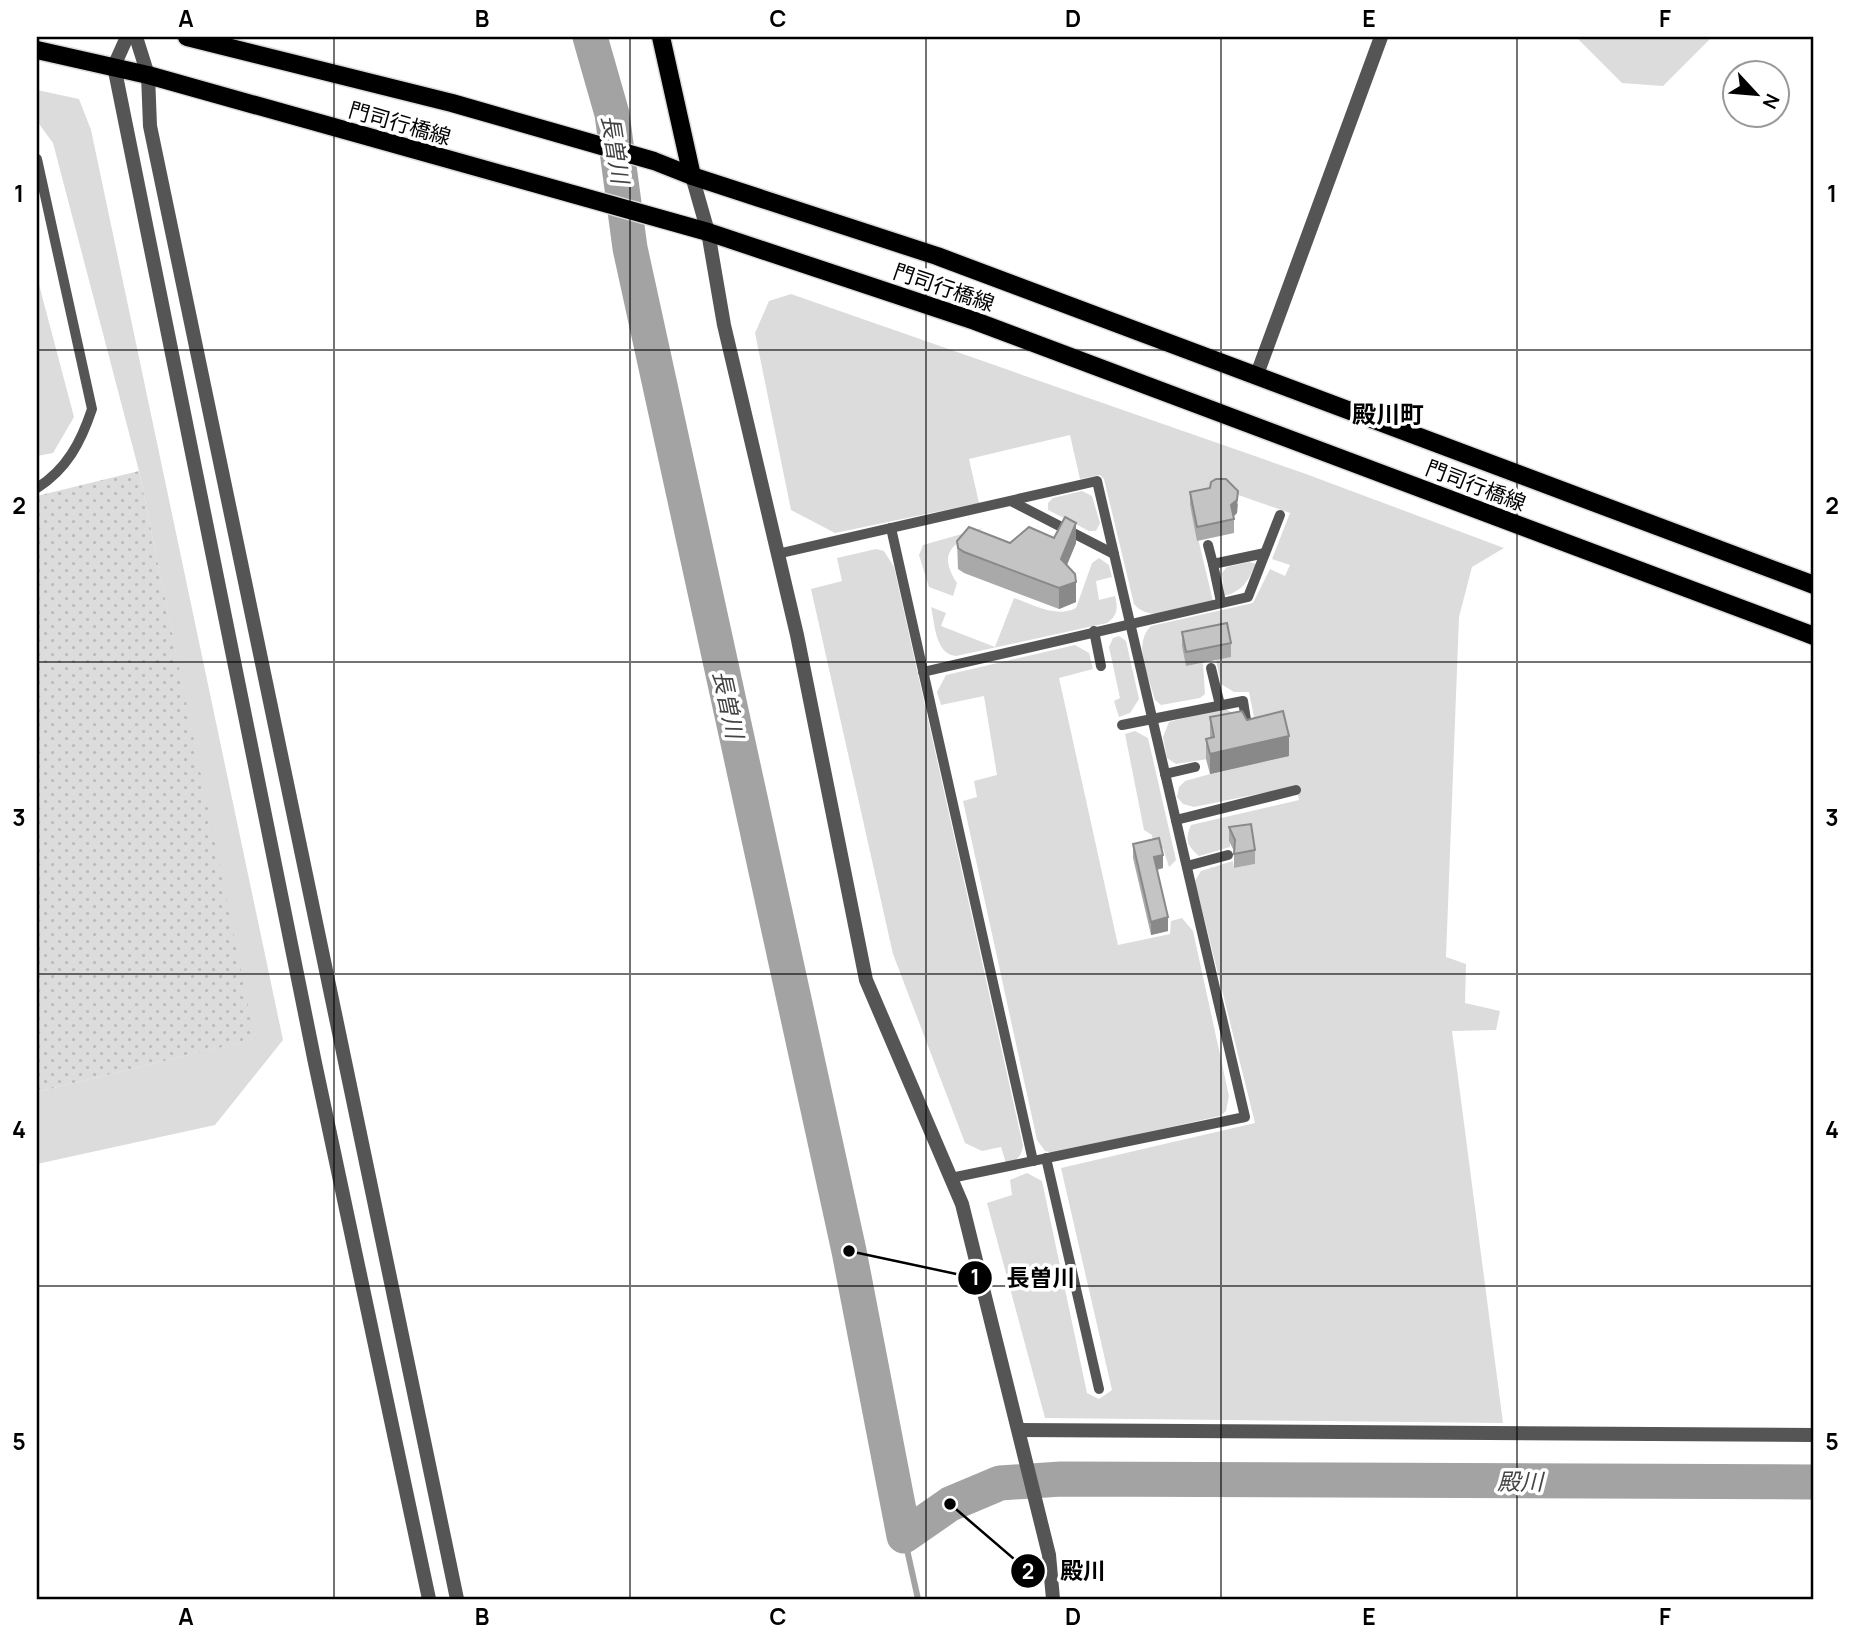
<svg xmlns="http://www.w3.org/2000/svg" width="1851" height="1636" font-family="Manrope,'Noto Sans JP',sans-serif">
<defs>
<pattern id="park-dots" width="8" height="8" patternUnits="userSpaceOnUse" patternTransform="scale(1.75)"><rect width="8" height="8" fill="#dcdcdc"/><path d="M2 2h.1M6 6h.1" fill="none" stroke="#bbb" stroke-width="1.8" stroke-linecap="round"/></pattern>
</defs>
<rect width="100%" height="100%" fill="#fff"/>
<!-- green -->
<g fill="#dcdcdc">
<polygon points="1576,37 1712,37 1663,86 1622,83"/>
<polygon points="37,90 79,99 91,130 283,1040 215,1125 37,1164 37,1092 254,1039 139,471 53,143 37,121"/>
<polygon points="37,277 74,417 53,453 37,456"/>
<path d="M791,294L1306,474L1504,548L1472,567L1459,617L1446,957L1466,964L1465,1003L1500,1011L1496,1030L1452,1031L1503,1423L1045,1418L987,1203L1012,1195L1010,1180L1027,1173L1042,1181L1087,1393L1099,1399L1112,1390L1061,1168L1255,1123L1195,881L1201,871L1233,861L1234,868L1255,864L1230,841V847L1199,856C1188,846 1184,840 1191,825L1299,800L1296,786L1194,807L1183,804L1177,797L1179,787L1185,781L1210,774L1258,737L1249,692H1234L1221,684L1216,660L1231,657L1186,666L1203,663L1205,694L1200,698L1161,705L1155,700C1149,676 1132,645 1151,626L1253,603L1270,569L1285,576L1290,565L1272,559L1290,513L1224,490L1190,505L1213,601C1190,607 1151,625 1134,604L1104,479L1100,475L1080,479L1070,435L969,459L979,503L835,533L791,510L755,333L769,301Z"/>
<polygon points="1082,491 1092,496 1100,523 1096,531 1089,531 1048,510 1048,503 1053,498"/>
<path d="M983,528C956,544 936,549 957,583L953,596L929,587L919,555L923,545Z"/>
<path d="M876,549L884,551L894,567L1023,1146C1021,1157 1017,1161 1006,1163L1001,1147L982,1151L965,1143L893,954L811,589L842,581L837,558Z"/>
<path d="M1099,558L1109,565L1112,577L1096,581L1099,600L1115,596C1118,607 1118,616 1107,623L956,656C935,654 935,624 931,607L946,613L941,626L995,647L1014,598C1035,605 1056,618 1076,608L1092,563Z"/>
<path d="M1249,562L1256,564C1248,581 1243,591 1224,596L1222,573L1227,567Z"/>
<polygon points="1119,636 1126,641 1139,699 1130,713 1119,717 1114,701 1120,698 1109,647 1113,638"/>
<polygon points="1075,645 1089,653 1093,669 1059,678 1118,945 1170,934 1171,921 1182,918 1193,931 1229,1096 1226,1111 1220,1116 1053,1153 1045,1151 1037,1140 963,801 977,797 974,781 997,775 984,696 941,705 937,692 946,675"/>
<polygon points="1223,708 1233,713 1214,758 1176,764 1167,758 1163,737 1169,722"/>
<polygon points="1135,731 1148,738 1176,860 1169,867 1163,848 1154,848 1152,835 1144,830 1125,734"/>
</g>
<!-- park -->
<polygon fill="url(#park-dots)" points="139,471 255,1039 37,1092 37,496"/>
<g fill="none" stroke-linecap="round" stroke-linejoin="round">
<!-- stream -->
<polyline stroke="#a3a3a3" stroke-width="6" points="904,1536 918,1599"/>
<!-- river -->
<polyline stroke="#a3a3a3" stroke-width="35" points="590,37 612,114 630,248 849,1251 904,1536 950,1504 1000,1483 1061,1479 1814,1482"/>
<defs>
<g id="primary">
<polyline points="187,37 452,103 654,161 692,176 937,256 1814,585"/>
<polyline points="661,37 692,176"/>
<polyline points="37,50 148,75 708,232 975,321 1814,636"/>
</g>
</defs>
<!-- primary casing -->
<use href="#primary" stroke="#dbdbdb" stroke-width="21"/>
<!-- service -->
<g stroke="#555" stroke-width="10">
<path d="M37,159L92,409C81,442 67,469 37,488"/>
<polyline points="1011,501 1114,554"/>
<polyline points="891,528 1033,1161"/>
<polyline points="1208,545 1213,564"/>
<polyline points="777,554 1097,481 1245,1117 951,1178"/>
<polyline points="1221,602 1213,564 1265,553"/>
<polyline points="1094,631 1101,666"/>
<polyline points="1211,668 1220,705"/>
<polyline points="923,672 1248,597 1280,515"/>
<polyline points="1122,725 1243,701 1247,726"/>
<polyline points="1165,774 1195,767"/>
<polyline points="1176,820 1296,790"/>
<polyline points="1187,866 1228,855"/>
<polyline points="1046,1158 1099,1389"/>
</g>
<!-- minor -->
<polyline stroke="#555" stroke-width="14" points="1019,1430 1814,1435"/>
<!-- tertiary -->
<g stroke="#555" stroke-width="14">
<polyline points="127,37 114,66 315,1063 429,1599"/>
<polyline points="136,37 148,75 150,126 457,1599"/>
<polyline points="692,176 708,232 724,325 797,635 866,980 962,1204 1049,1555 1053,1599"/>
<polyline points="1256,377 1381,37"/>
</g>
<!-- primary -->
<use href="#primary" stroke="#000" stroke-width="18"/>
</g>
<!-- wall -->
<g fill="#a9a9a9">
<polygon points="1190,492 1238,504 1237,513 1234,516 1234,533 1197,541 1190,505"/>
<polygon points="1054,538 1076,543 1067,565 1076,602 1059,609 964,573 958,569 957,541 1010,543"/>
<polygon points="1182,632 1231,643 1231,657 1186,666 1182,646"/>
<polygon points="1210,717 1247,720 1289,756 1210,774 1206,759 1206,739 1210,738"/>
<polygon points="1229,827 1255,850 1255,864 1234,868 1234,851 1229,841"/>
<polygon points="1133,844 1163,868 1157,870 1168,931 1151,935 1133,858"/>
</g>
<!-- shaded-wall -->
<g fill="#898989">
<polygon points="1238,491 1237,513 1231,518 1231,505"/>
<polygon points="1076,523 1076,543 1061,579 1061,559"/>
<polygon points="1076,582 1076,602 1059,609 1059,588"/>
<polygon points="1289,736 1289,756 1210,774 1210,754"/>
<polygon points="1163,855 1163,868 1154,870 1154,857"/>
<polygon points="1168,917 1168,931 1151,935 1151,922"/>
</g>
<!-- building -->
<g fill="#c4c4c4" stroke="#898989" stroke-width="2">
<polygon points="1216,479 1226,479 1238,491 1237,500 1231,505 1234,519 1197,527 1190,492 1210,488 1211,482"/>
<polygon points="1065,517 1076,523 1061,559 1075,574 1076,582 1059,588 964,552 958,548 957,541 969,527 1010,543 1029,527 1054,538"/>
<polygon points="1227,623 1231,643 1186,652 1182,632"/>
<polygon points="1242,711 1247,720 1283,711 1289,736 1210,754 1206,739 1214,737 1210,717"/>
<polygon points="1251,824 1255,850 1234,854 1235,840 1229,827"/>
<polygon points="1159,838 1163,855 1154,857 1168,917 1151,922 1133,844"/>
</g>
<!-- grid -->
<path fill="none" stroke="#000" stroke-width="2" stroke-opacity="0.55" d="M334,37V1599M630,37V1599M926,37V1599M1221,37V1599M1517,37V1599M37,350H1814M37,662H1814M37,974H1814M37,1286H1814"/>
<g text-anchor="middle" dominant-baseline="central" stroke-width="7" stroke-linejoin="round" paint-order="stroke">
<!-- street labels -->
<g font-size="21" fill="#000" stroke="#fff">
<text transform="translate(400 123) rotate(16)">門司行橋線</text>
<text transform="translate(944 287) rotate(19)">門司行橋線</text>
<text transform="translate(1476 485) rotate(21)">門司行橋線</text>
</g>
<!-- water labels -->
<g font-size="23" font-style="italic" fill="#444" stroke="#fff">
<text transform="translate(616 149) rotate(81)">長曽川</text>
<text transform="translate(729 704) rotate(78)">長曽川</text>
<text x="1520" y="1481">殿川</text>
</g>
<!-- quarter labels -->
<g font-size="24" font-weight="bold" fill="#000" stroke="#fff">
<text x="1388" y="413">殿川町</text>
</g>
</g>
<!-- callouts -->
<path fill="none" stroke="#000" stroke-width="2.5" d="M849 1251L975 1278M950 1504L1028 1571"/>
<g fill="#000" stroke="#fff" stroke-width="2.5">
<circle cx="849" cy="1251" r="7"/>
<circle cx="950" cy="1504" r="7"/>
<circle cx="975" cy="1278" r="18"/>
<circle cx="1028" cy="1571" r="18"/>
</g>
<g font-size="21" text-anchor="middle" font-weight="bold" fill="#fff">
<text x="975" y="1285">1</text>
<text x="1028" y="1579">2</text>
</g>
<g font-size="23" text-anchor="middle" font-weight="bold" fill="#000" stroke="#fff" stroke-width="7" stroke-linejoin="round" paint-order="stroke">
<text x="1041" y="1286">長曽川</text>
<text x="1083" y="1579">殿川</text>
</g>
<!-- border -->
<rect width="1851" height="1636" fill="none" stroke="#ffffff" stroke-width="77"/>
<!-- north arrow -->
<g transform="translate(1756 94) rotate(116)"><circle r="33" fill="#ffffff" stroke="#999999" stroke-width="2"/>
<path d="M0-5L12 26L0 18L-12 26Z" fill="#000000"/>
<text y="-10" font-size="19" font-weight="bold" text-anchor="middle" fill="#000000">N</text>
</g>
<rect x="38" y="38" width="1774" height="1560" fill="none" stroke="#000" stroke-width="2.5"/>
<g font-size="23" text-anchor="middle" font-weight="bold" fill="#000">
<text x="186" y="27">A</text>
<text x="482" y="27">B</text>
<text x="778" y="27">C</text>
<text x="1073" y="27">D</text>
<text x="1369" y="27">E</text>
<text x="1665" y="27">F</text>
<text x="19" y="202">1</text>
<text x="1832" y="202">1</text>
<text x="19" y="514">2</text>
<text x="1832" y="514">2</text>
<text x="19" y="826">3</text>
<text x="1832" y="826">3</text>
<text x="19" y="1138">4</text>
<text x="1832" y="1138">4</text>
<text x="19" y="1450">5</text>
<text x="1832" y="1450">5</text>
<text x="186" y="1625">A</text>
<text x="482" y="1625">B</text>
<text x="778" y="1625">C</text>
<text x="1073" y="1625">D</text>
<text x="1369" y="1625">E</text>
<text x="1665" y="1625">F</text>
</g>
</svg>
